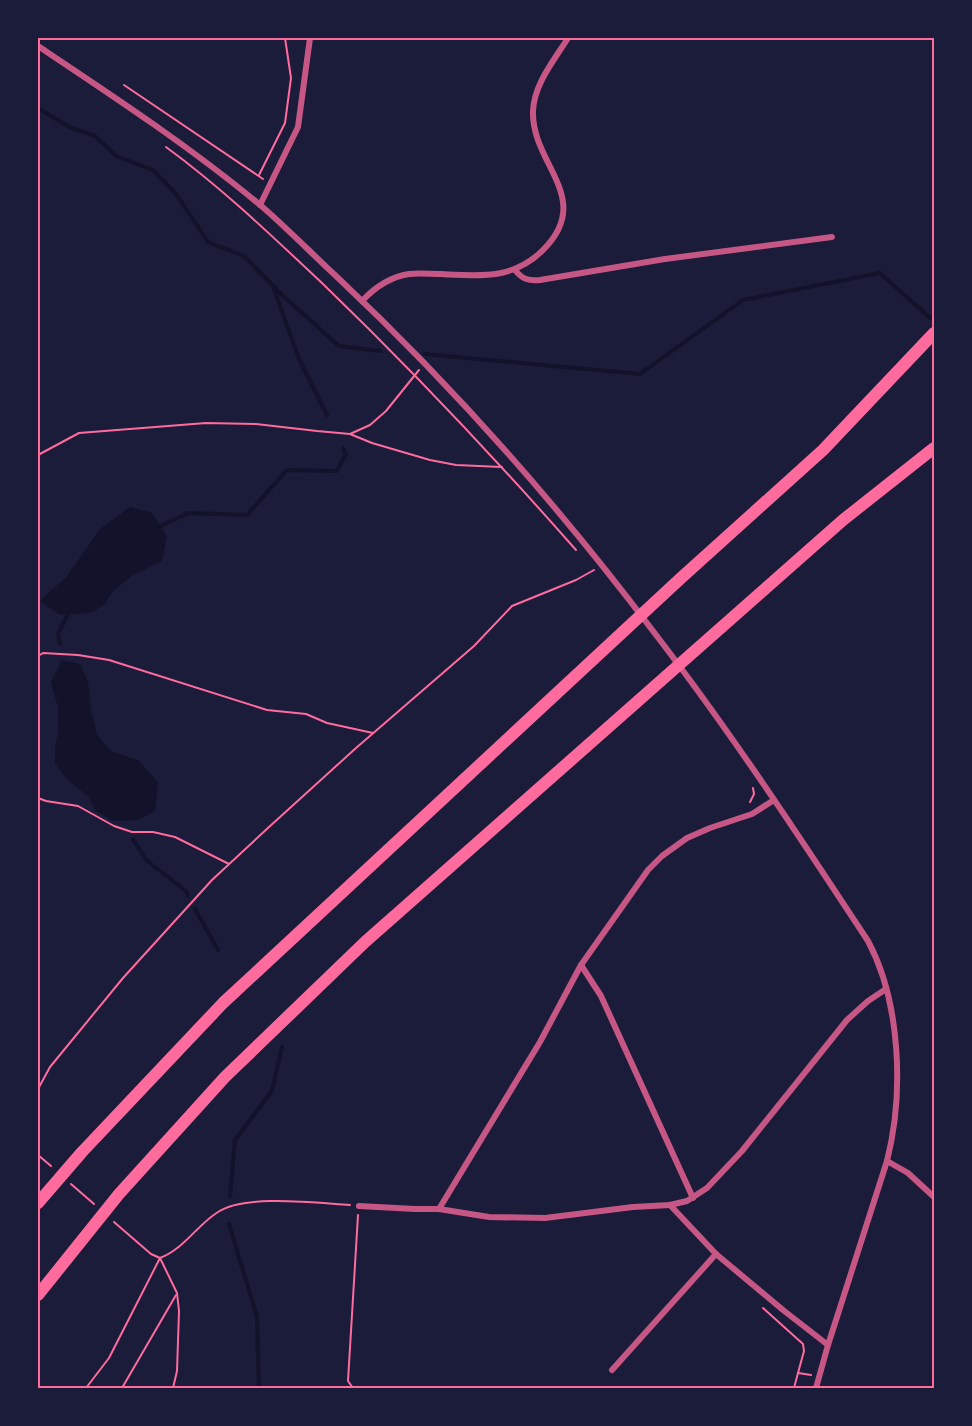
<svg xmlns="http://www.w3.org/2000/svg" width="972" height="1426" font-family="Commissioner,sans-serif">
<rect width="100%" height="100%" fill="#1b1b3a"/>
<!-- water -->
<g fill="#12122b">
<polygon points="130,507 152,513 167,536 162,561 132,576 113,591 104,605 90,613 60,615 40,601 67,576 100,529"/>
<polygon points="62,660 80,664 88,682 91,708 97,735 111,751 138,760 158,782 155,811 138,820 113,821 96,811 88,796 70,782 55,764 55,749 58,732 58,707 51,682"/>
</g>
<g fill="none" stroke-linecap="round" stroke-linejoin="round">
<!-- stream -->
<g stroke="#12122b" stroke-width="4">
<polyline points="38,108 69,127 95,136 116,156 153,170 176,194 208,242 244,256 282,295 339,346 380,351"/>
<polyline points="274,289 299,359 327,415"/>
<polyline points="425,354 640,374 743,300 880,273 930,318"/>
<polyline points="157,528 188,513 247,515 287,470 337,471 346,454 343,448"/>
<polyline points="60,644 58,634 69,612"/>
<polyline points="133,839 146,860 186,891 188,896"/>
<polyline points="195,909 218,950"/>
<polyline points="230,1196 235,1140 272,1091 282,1047"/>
<polyline points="229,1224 257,1317 259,1388"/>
</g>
<!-- path -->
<g stroke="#ff6b9d" stroke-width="2">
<polyline points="124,85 263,179"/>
<path d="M166,147C222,188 272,236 323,284C411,369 495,458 576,550"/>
<polyline points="259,175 285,123 291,78 285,38"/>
<polyline points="350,434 370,425 386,411 419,370"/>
<polyline points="38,455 79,433 206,423 256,424 317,431 350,434 372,443 430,460 456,465 502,467"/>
<polyline points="38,656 43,653 78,655 109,660 267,710 306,714 327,723 373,733"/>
<polyline points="38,798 46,801 78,806 114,826 132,832 153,832 175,837 229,864"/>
<polyline points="750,802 754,794 753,788"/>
<polyline points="38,1089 50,1067 123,978 212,880 269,827 356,748 474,646 512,606 576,580 594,570"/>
<polyline points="38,1155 51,1166"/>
<polyline points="71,1184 94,1204"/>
<path d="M114,1222L151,1254L160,1258C184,1249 197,1225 218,1212C246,1194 316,1203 350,1205"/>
<polyline points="160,1258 177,1293 179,1311 177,1371 173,1388"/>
<polyline points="763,1308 803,1344 804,1351 798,1373"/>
<polyline points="86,1388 109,1358 160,1258"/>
<polyline points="122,1388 176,1295"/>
<polyline points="353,1388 348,1381 358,1215"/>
<polyline points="794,1388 798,1373 811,1375"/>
</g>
<!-- minor -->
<g stroke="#c65784" stroke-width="6">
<path d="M38,46C113,96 189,146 259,204C286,227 310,252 336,276C452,385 557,504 653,631C730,731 799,836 868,941C901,1003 904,1094 887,1161L908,1173L934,1197"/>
<polyline points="260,205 298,127 310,38"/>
<path d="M515,270C522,279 528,281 540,280L665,259L832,237"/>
<path d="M362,301C375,287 390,277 409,274C419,273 430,274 441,274C480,276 513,280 543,250C595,198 531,164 533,111C534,84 555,59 568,38"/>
<polyline points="581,965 601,996 693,1198"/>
<polyline points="670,1205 716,1254 783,1310 828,1345"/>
<polyline points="359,1206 415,1209 439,1209 489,1217 545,1218 633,1207 670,1205 687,1201 707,1188 742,1151 847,1020 868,1001 886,989"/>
<polyline points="439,1209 540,1042 581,965 648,870 662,856 687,838 710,828 752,814 774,800"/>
<polyline points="612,1370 716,1254"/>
<polyline points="816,1388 828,1345 887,1161"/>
</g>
<!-- motorway -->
<g stroke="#ff6b9d" stroke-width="12">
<polyline points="38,1203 82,1152 223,1003 681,578 823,450 934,333"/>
<polyline points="38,1295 119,1194 225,1077 365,942 843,520 934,448"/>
</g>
</g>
<!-- border -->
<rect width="972" height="1426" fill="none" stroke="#1b1b3a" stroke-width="78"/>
<rect x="39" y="39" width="894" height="1348" fill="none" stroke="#ff6b9d" stroke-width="2"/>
</svg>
